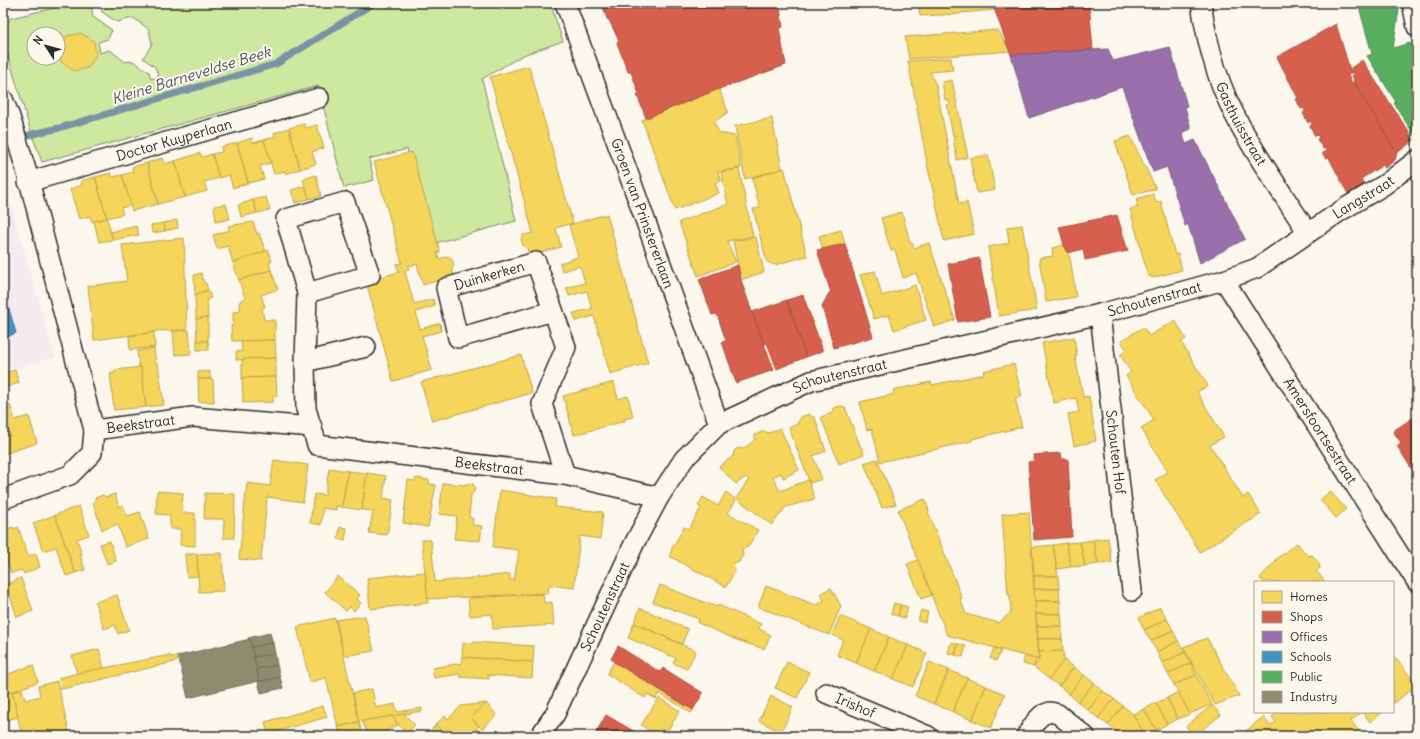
<svg xmlns="http://www.w3.org/2000/svg" width="1420" height="739" font-family="Delius,sans-serif">
<rect width="100%" height="100%" fill="#fbf7ec"/>
<filter id="ink" filterUnits="userSpaceOnUse"><feTurbulence type="fractalNoise" baseFrequency=".025" numOctaves="2"/><feDisplacementMap in="SourceGraphic" scale="8" xChannelSelector="R" yChannelSelector="G"/><feConvolveMatrix kernelMatrix="1 2 1 2 8 2 1 2 1" color-interpolation-filters="sRGB"/></filter>
<g filter="url(#ink)">
<!-- built -->
<polygon fill="#f5eaf0" points="3,181 4,181 55,357 3,371"/>
<!-- green -->
<path fill="#cee99f" stroke="#7c8a65" fill-rule="evenodd" d="M76,3H91L93,17L112,30L108,39L98,42L100,53L110,50L125,62L133,61L149,72L151,79L159,77L155,67L143,58L152,44L149,29L133,18L117,22L102,12L100,3H550L563,41L523,55L482,79L516,221L432,244L407,149L369,159L374,180L344,188L323,105L318,86L42,162L32,135L3,39V28L11,18ZM34,34H58V58H34Z"/>
<!-- homes -->
<g fill="#f6d55c" stroke="#b9a24d">
<polygon points="918,3 992,3 995,10 960,13 960,14 920,16"/>
<polygon points="998,30 1010,51 909,59 905,37"/>
<polygon points="81,33 94,41 96,55 88,68 74,71 61,62 58,48 67,36"/>
<polygon points="951,58 953,70 930,72 936,85 959,204 967,202 974,234 944,241 928,168 908,61"/>
<polygon points="529,66 573,223 556,228 561,247 529,256 527,248 523,246 521,239 523,235 533,233 490,77"/>
<polygon points="952,80 968,157 957,160 953,138 956,138 956,135 953,136 947,105 950,104 949,100 945,100 942,82"/>
<polygon points="719,89 728,112 714,122 719,133 735,136 741,168 718,172 721,181 715,183 719,193 675,210 642,120"/>
<polygon points="772,118 782,169 745,179 735,126"/>
<polygon points="304,124 306,128 317,125 324,148 312,152 316,164 300,169 289,128"/>
<polygon points="289,128 300,169 286,174 285,171 274,174 264,140 275,137 274,133"/>
<polygon points="1130,136 1156,189 1133,195 1115,141"/>
<polygon points="252,138 253,143 264,140 271,163 260,166 264,179 248,183 237,143"/>
<polygon points="237,143 248,183 233,188 229,175 219,178 212,154 222,152 221,147"/>
<polygon points="412,152 440,252 437,253 439,259 448,256 452,259 454,265 452,269 454,276 423,285 417,264 408,266 409,269 405,271 414,304 433,299 435,306 416,312 420,329 440,323 441,331 422,336 432,370 393,381 366,281 399,272 396,264 402,263 374,162"/>
<polygon points="200,153 202,157 212,154 219,178 204,182 207,191 185,197 175,161"/>
<polygon points="988,155 995,190 977,193 970,158"/>
<polygon points="162,158 164,164 175,161 185,197 158,204 147,163"/>
<polygon points="147,163 158,204 132,211 122,175 133,172 132,167"/>
<polygon points="784,168 807,256 775,265 767,262 761,240 753,209 760,208 752,178"/>
<polygon points="739,169 753,236 727,241 736,262 698,276 679,222 728,204 721,172"/>
<polygon points="111,173 112,177 122,175 131,205 121,208 123,214 107,218 95,177"/>
<polygon points="316,175 321,196 309,199 303,179"/>
<polygon points="95,177 107,218 92,222 90,216 79,219 70,189 82,185 81,181"/>
<polygon points="305,186 309,199 295,203 291,190"/>
<polygon points="1153,194 1156,203 1161,201 1175,255 1178,254 1182,270 1152,278 1151,276 1148,276 1130,209 1138,207 1136,199"/>
<polygon points="266,197 270,210 257,213 253,200"/>
<polygon points="253,200 257,213 241,217 238,205"/>
<polygon points="226,204 230,219 216,222 214,206"/>
<polygon points="902,212 910,243 912,243 914,248 929,243 955,320 934,327 916,273 903,278 895,250 891,251 881,218"/>
<polygon points="607,214 648,363 610,374 594,316 576,321 573,313 592,309 587,291 569,296 566,288 585,283 580,266 562,271 560,263 578,257 569,225"/>
<polygon points="107,218 113,240 99,242 94,221"/>
<polygon points="177,220 178,228 165,231 164,223"/>
<polygon points="253,222 257,234 259,233 266,252 233,263 228,246 217,249 213,235 230,230 228,226"/>
<polygon points="164,223 165,231 152,233 151,225"/>
<polygon points="1022,225 1037,310 999,316 988,247 1009,243 1007,227"/>
<polygon points="136,226 139,235 113,240 111,232"/>
<polygon points="841,230 845,244 823,249 819,236"/>
<polygon points="756,237 764,272 741,280 733,241"/>
<polygon points="184,238 187,330 155,331 155,332 94,340 88,286 127,281 122,245"/>
<polygon points="1064,245 1070,258 1076,297 1046,302 1039,258 1053,256 1052,248"/>
<polygon points="268,250 272,261 269,262 271,270 239,280 233,263"/>
<polygon points="271,270 278,289 261,295 265,307 262,308 264,320 275,320 275,340 232,341 231,326 233,325 233,312 241,311 239,303 241,300 245,298 239,280"/>
<polygon points="875,271 882,296 915,285 926,320 894,330 889,315 874,319 860,275"/>
<polygon points="201,273 204,283 206,283 208,290 195,295 194,275"/>
<polygon points="208,290 211,298 207,299 208,317 196,319 195,295"/>
<polygon points="208,317 208,341 197,341 196,319"/>
<polygon points="1175,320 1186,339 1181,342 1208,386 1197,392 1224,437 1210,445 1243,498 1248,494 1261,514 1200,552 1155,480 1168,472 1141,428 1154,420 1126,376 1131,372 1120,355 1127,350 1121,341 1143,327 1149,336"/>
<polygon points="189,330 191,354 175,355 173,331"/>
<polygon points="154,332 155,347 130,350 129,336"/>
<polygon points="1074,337 1077,356 1075,357 1083,395 1083,397 1089,396 1096,441 1074,446 1068,414 1079,412 1076,398 1054,403 1042,343"/>
<polygon points="275,340 276,358 236,360 236,352 242,351 241,341"/>
<polygon points="197,341 208,341 209,350 197,350"/>
<polygon points="154,348 156,364 158,364 164,405 146,407 141,367 139,367 137,351"/>
<polygon points="521,355 532,393 432,421 421,382"/>
<polygon points="276,358 276,377 242,378 242,359"/>
<polygon points="1014,364 1022,397 1015,398 1022,427 972,439 972,441 880,462 872,429 867,430 860,402 894,394 893,390 931,382 932,385 984,374 983,371"/>
<polygon points="141,367 146,407 114,410 110,373 115,373 115,370"/>
<polygon points="15,370 19,383 3,388 3,373"/>
<polygon points="210,371 210,379 198,379 198,372"/>
<polygon points="276,377 277,396 273,396 273,402 243,403 242,378"/>
<polygon points="198,379 213,379 214,402 199,402"/>
<polygon points="614,382 618,399 628,396 633,417 624,419 625,421 574,435 563,396"/>
<polygon points="3,401 5,406 10,405 15,420 29,416 37,443 4,454 3,437 10,435 3,413"/>
<polygon points="841,406 845,407 861,448 862,448 864,454 839,464 821,417 832,413 833,408"/>
<polygon points="3,413 10,435 3,437"/>
<polygon points="808,414 815,418 826,451 813,456 822,479 810,483 789,428 797,424 801,417"/>
<polygon points="780,428 799,470 783,478 781,473 773,477 780,491 808,480 815,499 786,507 772,525 736,498 749,479 746,477 736,484 719,467 733,456 734,451 738,448 743,449 755,440 755,435 764,431 769,433"/>
<polygon points="877,459 896,504 882,508 864,463"/>
<polygon points="274,460 308,465 303,502 267,497 261,561 239,559 247,483 270,486"/>
<polygon points="329,468 348,471 342,507 336,506 336,510 323,508 321,525 310,523 314,494 325,495"/>
<polygon points="348,471 367,473 362,510 342,507"/>
<polygon points="367,473 386,476 383,498 393,500 387,535 369,533 373,511 362,510"/>
<polygon points="416,478 429,480 430,484 436,485 428,527 403,523 408,480 414,481"/>
<polygon points="443,483 464,485 470,483 473,484 475,487 474,492 471,495 469,517 473,519 472,525 482,526 480,541 454,539 457,516 439,514"/>
<polygon points="500,490 556,499 555,507 603,512 600,539 580,536 574,588 549,585 548,593 427,599 422,540 431,540 435,582 510,574 510,580 514,580 519,550 493,547"/>
<polygon points="157,491 183,493 182,513 195,513 195,546 180,545 181,529 170,529 170,515 156,514"/>
<polygon points="1330,491 1346,509 1336,518 1320,500"/>
<polygon points="726,492 736,500 728,513 758,530 748,547 742,549 743,555 739,562 733,564 735,571 726,587 669,556 672,550 671,550 684,527 689,529 701,508 698,506 703,497 718,506"/>
<polygon points="205,493 235,494 234,538 223,538 224,519 204,519"/>
<polygon points="115,494 119,507 123,505 127,516 140,512 149,539 125,547 118,524 102,530 93,502 95,501 95,498 103,495 106,497"/>
<polygon points="925,499 929,511 928,512 962,598 960,599 966,614 999,623 1011,612 1010,595 1008,595 1002,514 1029,512 1039,660 947,635 898,510"/>
<polygon points="79,506 89,535 77,539 82,554 80,555 85,570 75,573 55,515"/>
<polygon points="55,515 75,573 66,576 56,547 43,551 33,523"/>
<polygon points="13,527 14,529 18,527 28,556 36,554 40,567 24,574 22,570 11,573 3,549 3,530"/>
<polygon points="340,527 347,528 345,540 338,539"/>
<polygon points="1108,538 1112,563 1098,564 1093,540"/>
<polygon points="1093,540 1098,564 1085,566 1080,542"/>
<polygon points="110,541 116,561 107,564 100,544"/>
<polygon points="1080,542 1085,566 1071,567 1066,543"/>
<polygon points="1066,543 1071,567 1057,569 1053,545"/>
<polygon points="1297,543 1308,556 1312,555 1319,563 1320,568 1316,571 1324,580 1321,582 1263,582 1260,578 1276,561 1275,560"/>
<polygon points="1053,545 1058,576 1034,576 1032,547"/>
<polygon points="222,553 224,591 199,592 197,554"/>
<polygon points="185,554 197,554 198,576 187,577"/>
<polygon points="918,560 932,595 921,599 907,564"/>
<polygon points="425,572 428,603 370,609 367,578"/>
<polygon points="338,576 360,595 357,599 361,603 354,611 350,607 346,611 325,592"/>
<polygon points="1034,576 1058,576 1059,589 1034,589"/>
<polygon points="21,578 33,611 17,617 6,584"/>
<polygon points="660,585 709,604 717,607 718,605 761,624 759,629 771,635 764,649 737,640 698,623 699,619 653,602"/>
<polygon points="766,586 816,605 824,601 821,593 831,588 841,606 829,635 758,607"/>
<polygon points="1034,589 1059,589 1060,601 1035,601"/>
<polygon points="543,594 544,603 552,602 554,625 493,629 492,614 470,616 468,598"/>
<polygon points="117,595 129,630 118,634 115,625 104,629 95,602"/>
<polygon points="1035,601 1060,601 1061,614 1036,614"/>
<polygon points="894,603 901,605 898,616 891,614"/>
<polygon points="901,605 908,607 905,618 898,616"/>
<polygon points="1160,607 1167,619 1144,630 1139,618"/>
<polygon points="640,608 688,629 682,644 634,623"/>
<polygon points="921,610 928,612 925,623 918,621"/>
<polygon points="1036,614 1061,614 1062,626 1037,626"/>
<polygon points="365,616 374,651 344,656 336,620"/>
<polygon points="840,616 871,629 856,663 837,655 843,640 832,635"/>
<polygon points="335,618 359,722 338,727 326,678 310,682 297,627"/>
<polygon points="1167,619 1173,630 1151,641 1144,630"/>
<polygon points="634,623 696,651 687,669 673,663 676,658 628,638"/>
<polygon points="1037,626 1062,626 1062,639 1038,639"/>
<polygon points="871,629 889,637 874,671 856,663"/>
<polygon points="1173,630 1178,641 1157,652 1151,641"/>
<polygon points="889,637 908,645 893,679 874,671"/>
<polygon points="1207,638 1239,696 1215,705 1183,647"/>
<polygon points="1038,639 1062,639 1063,651 1039,652"/>
<polygon points="1178,641 1185,652 1162,663 1157,652"/>
<polygon points="474,642 534,646 533,662 462,657 463,643 474,643"/>
<polygon points="951,642 958,644 955,655 948,653"/>
<polygon points="958,644 966,646 963,657 955,655"/>
<polygon points="908,645 927,653 913,687 893,679"/>
<polygon points="994,648 1001,651 996,661 990,658"/>
<polygon points="99,649 104,668 77,674 72,656"/>
<polygon points="1063,651 1064,660 1049,679 1034,667 1039,659 1039,652"/>
<polygon points="1185,652 1191,663 1168,674 1162,663"/>
<polygon points="170,655 170,657 177,656 178,661 62,689 59,678 78,673"/>
<polygon points="1393,655 1417,685 1393,704"/>
<polygon points="1025,656 1036,659 1034,667 1023,664"/>
<polygon points="462,657 533,662 532,678 487,675 489,676 489,679 460,677 460,674 434,678 432,668 462,663"/>
<polygon points="1064,660 1074,667 1059,686 1049,679"/>
<polygon points="614,662 693,710 691,713 659,693 656,699 647,694 645,698 607,674"/>
<polygon points="787,662 809,672 797,698 775,688"/>
<polygon points="929,662 949,670 934,704 915,696"/>
<polygon points="1191,663 1196,675 1174,685 1168,674"/>
<polygon points="33,665 38,682 5,694 3,688 3,676"/>
<polygon points="1074,667 1084,675 1069,694 1059,686"/>
<polygon points="949,670 967,678 953,712 934,704"/>
<polygon points="1084,675 1094,683 1078,702 1069,694"/>
<polygon points="1196,675 1212,704 1190,714 1174,685"/>
<polygon points="967,678 986,686 972,720 953,712"/>
<polygon points="57,681 70,736 22,736 12,692 22,689 25,700 40,696 38,686"/>
<polygon points="1094,683 1103,691 1088,710 1078,702"/>
<polygon points="986,686 1005,694 991,728 972,720"/>
<polygon points="372,689 376,708 395,704 397,712 422,708 422,711 359,722 353,693"/>
<polygon points="1103,691 1114,699 1098,718 1088,710"/>
<polygon points="12,692 18,717 3,721 3,694"/>
<polygon points="1178,692 1190,714 1178,719 1167,698"/>
<polygon points="771,696 793,707 781,732 759,721"/>
<polygon points="659,698 680,711 664,736 658,736 641,725"/>
<polygon points="1167,698 1178,719 1167,724 1156,703"/>
<polygon points="1114,699 1123,706 1108,725 1098,718"/>
<polygon points="486,703 471,718 479,726 476,729 482,734 480,736 446,736 435,725 445,716 448,719 461,706"/>
<polygon points="486,703 497,715 482,729 471,718"/>
<polygon points="1156,703 1167,724 1156,730 1144,709"/>
<polygon points="1212,705 1221,715 1194,736 1186,726"/>
<polygon points="323,706 327,717 268,734 265,722"/>
<polygon points="1123,706 1133,714 1145,735 1142,736 1122,736 1108,725"/>
<polygon points="1144,709 1156,730 1145,735 1133,714"/>
<polygon points="1278,712 1383,712 1370,722 1362,712 1351,721 1359,731 1353,736 1240,736 1263,717 1270,726 1276,722 1272,717"/>
<polygon points="404,714 415,725 406,734 392,716"/>
<polygon points="392,716 398,725 376,736 369,736 362,721"/>
<polygon points="359,722 363,736 340,736 338,727"/>
<polygon points="436,725 441,730 446,736 428,736 427,734"/>
</g>
<!-- shops -->
<g fill="#d6604d" stroke="#a35043">
<polygon points="602,3 779,3 783,27 779,28 786,65 719,89 646,118 637,95 639,94 631,72 628,72 617,43 619,41 609,20 607,19"/>
<polygon points="992,3 1089,3 1093,50 1011,55"/>
<polygon points="1336,24 1351,73 1348,75 1352,83 1354,82 1397,153 1395,160 1385,168 1383,165 1361,179 1364,184 1348,194 1329,158 1326,159 1322,153 1326,151 1325,148 1323,149 1317,139 1319,138 1318,135 1315,136 1310,126 1312,124 1311,121 1308,123 1303,113 1305,111 1304,108 1301,109 1296,99 1298,98 1277,57"/>
<polygon points="1362,60 1414,140 1397,153 1354,82 1351,68"/>
<polygon points="1117,215 1128,251 1085,260 1083,249 1068,253 1064,245 1059,227"/>
<polygon points="845,244 873,337 834,348 822,306 829,293 831,293 817,250"/>
<polygon points="979,258 990,317 958,322 948,264"/>
<polygon points="738,265 741,280 752,312 774,370 736,383 722,342 726,341 717,314 712,315 699,279"/>
<polygon points="803,295 823,351 806,357 787,300"/>
<polygon points="787,300 806,357 777,369 767,343 764,344 752,312"/>
<polygon points="1417,415 1417,477 1397,446 1401,443 1393,431"/>
<polygon points="1061,453 1062,459 1068,459 1072,537 1034,540 1028,462 1034,461 1033,455"/>
<polygon points="618,646 660,672 663,668 703,693 693,710 614,662 614,661 611,659"/>
<polygon points="606,715 642,736 594,736"/>
</g>
<!-- offices -->
<polygon fill="#9970ab" stroke="#785b85" points="1170,47 1187,106 1185,107 1191,129 1182,133 1186,144 1195,140 1245,239 1200,263 1188,224 1185,226 1167,167 1153,172 1122,87 1029,118 1011,55 1108,49 1113,61"/>
<!-- schools -->
<polygon fill="#4393c3" stroke="#3c7495" points="7,302 16,333 3,339 3,303"/>
<!-- public -->
<polygon fill="#5aae61" stroke="#4c8751" points="1358,3 1400,3 1393,48 1410,43 1417,55 1416,138 1394,103 1396,102 1367,56 1372,54"/>
<!-- industry -->
<g fill="#8c8c6e" stroke="#6f6f5a">
<polygon points="270,633 273,643 252,647 248,638"/>
<polygon points="250,639 259,681 188,698 178,656"/>
<polygon points="273,643 275,654 254,657 252,647"/>
<polygon points="275,654 277,665 257,669 254,657"/>
<polygon points="277,665 280,677 259,681 257,669"/>
<polygon points="280,677 283,688 261,693 258,682"/>
</g>
<g fill="none" stroke-linecap="round" stroke-linejoin="round">
<!-- stream -->
<polyline stroke="#7992a6" stroke-width="7" points="3,141 59,128 276,64 374,3"/>
<defs>
<g id="minor">
<path id="s1" d="M565,3L626,167L719,424"/>
<path id="s2" d="M1201,3C1207,44 1219,88 1240,125C1260,162 1285,197 1308,233"/>
<polyline points="1412,3 1417,27"/>
<polyline points="3,99 10,117 27,173 94,430 92,453 70,475 3,499"/>
<path id="s3" d="M28,182L319,98"/>
<polygon points="345,202 370,275 307,293 286,219"/>
<path id="s4" d="M1224,280L1417,582"/>
<path id="s5" d="M307,293L305,362L306,409L317,445L565,475L659,497"/>
<path id="s6" d="M553,311L458,338L446,288L536,262L566,347L542,404L565,475"/>
<path id="s7" d="M1100,314L1132,591"/>
<polyline points="305,362 366,347"/>
<path id="s8" d="M94,430L193,417L312,427"/>
<path id="s9" d="M826,693L928,736"/>
<path id="s10" d="M540,736L555,714L634,544L659,497L684,459L719,424L811,381L1100,314L1224,280L1257,268L1342,210L1384,185L1417,160"/>
<polyline points="1026,736 1036,721 1042,715 1050,712 1058,714 1085,736"/>
</g>
</defs>
<!-- minor casing -->
<use href="#minor" stroke="#2b2b2b" stroke-width="22"/>
<!-- minor -->
<use href="#minor" stroke="#fbf7ec" stroke-width="19"/>
</g>
</g>
<g text-anchor="middle" dominant-baseline="central" stroke-width="4" stroke-linejoin="round" paint-order="stroke">
<!-- street labels -->
<g font-size="14" fill="#2b2b2b" stroke="#fbf7ec">
<text stroke="none"><textPath href="#s2" startOffset="128">Gasthuisstraat</textPath></text>
<text stroke="none"><textPath href="#s3" startOffset="152">Doctor Kuyperlaan</textPath></text>
<text stroke="none"><textPath href="#s10" startOffset="1052">Langstraat</textPath></text>
<text stroke="none"><textPath href="#s1" startOffset="224">Groen van Prinstererlaan</textPath></text>
<text stroke="none"><textPath href="#s6" startOffset="195">Duinkerken</textPath></text>
<text stroke="none"><textPath href="#s10" startOffset="817">Schoutenstraat</textPath></text>
<text stroke="none"><textPath href="#s10" startOffset="493">Schoutenstraat</textPath></text>
<text stroke="none"><textPath href="#s8" startOffset="47">Beekstraat</textPath></text>
<text stroke="none"><textPath href="#s4" startOffset="179">Amersfoortsestraat</textPath></text>
<text stroke="none"><textPath href="#s7" startOffset="139">Schouten Hof</textPath></text>
<text stroke="none"><textPath href="#s5" startOffset="327">Beekstraat</textPath></text>
<text stroke="none"><textPath href="#s10" startOffset="145">Schoutenstraat</textPath></text>
<text stroke="none"><textPath href="#s9" startOffset="32">Irishof</textPath></text>
</g>
<!-- water labels -->
<g font-size="15" font-style="italic" fill="#4c565e" stroke="#fbf7ec">
<text transform="translate(191 75) rotate(-17)">Kleine Barneveldse Beek</text>
</g>
</g>
<!-- margin -->
<rect width="1420" height="739" fill="none" stroke="#fbf7ec" stroke-width="16"/>
<rect x="8" y="8" width="1404" height="723" fill="none" stroke="#2b2b2b" stroke-width="1.5" filter="url(#ink)"/>
<!-- legend -->
<rect x="1254" y="581" width="140" height="132" fill="#fbf7ec" stroke="#a8a59f"/>
<rect x="1262" y="591" width="20" height="12" fill="#f6d55c" stroke="#a8a59f"/>
<text x="1290" y="601" font-size="12" fill="#2b2b2b">Homes</text>
<rect x="1262" y="611" width="20" height="12" fill="#d6604d" stroke="#a8a59f"/>
<text x="1290" y="621" font-size="12" fill="#2b2b2b">Shops</text>
<rect x="1262" y="631" width="20" height="12" fill="#9970ab" stroke="#a8a59f"/>
<text x="1290" y="641" font-size="12" fill="#2b2b2b">Offices</text>
<rect x="1262" y="651" width="20" height="12" fill="#4393c3" stroke="#a8a59f"/>
<text x="1290" y="661" font-size="12" fill="#2b2b2b">Schools</text>
<rect x="1262" y="671" width="20" height="12" fill="#5aae61" stroke="#a8a59f"/>
<text x="1290" y="681" font-size="12" fill="#2b2b2b">Public</text>
<rect x="1262" y="691" width="20" height="12" fill="#8c8c6e" stroke="#a8a59f"/>
<text x="1290" y="701" font-size="12" fill="#2b2b2b">Industry</text>
<!-- north arrow -->
<g transform="translate(46 46) rotate(306)"><circle r="19" fill="#fbf7ec" stroke="#a8a59f"/>
<path d="M0-3L7 15L0 10L-7 15Z" fill="#2b2b2b"/>
<text y="-6" font-size="11" font-weight="bold" text-anchor="middle" fill="#2b2b2b">N</text>
</g>
</svg>
